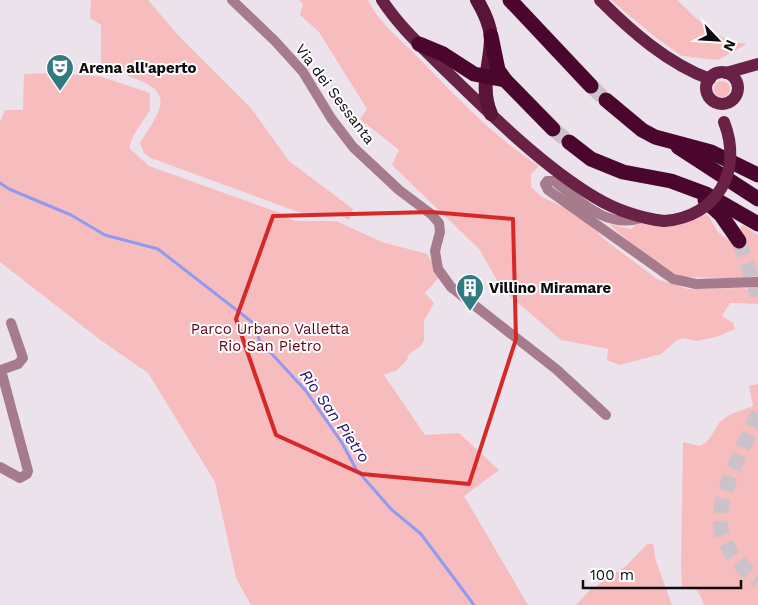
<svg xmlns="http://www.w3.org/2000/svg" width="758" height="605" font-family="'Work Sans',sans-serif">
<rect width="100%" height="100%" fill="#ece2eb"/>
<!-- green -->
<g fill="#f7bdbe">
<path d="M91,0H148L178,35L251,108L289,161L353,209L349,220L338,214L301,213L151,158L144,153L140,143C162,108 177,92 128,76V72L101,63V25L90,18Z"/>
<path d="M299,0H368C377,20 397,37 413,52C452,92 492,136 539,166L531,174V187L542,197L581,215L605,240L657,279L688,289L743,288L758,292V304L730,303L722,316L733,323L735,329L716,337L697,341L683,338L677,340L661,354L620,365L607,360L608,349L561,340L502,289L479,249L392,165L399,150L360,119L367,109L319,32L300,15L303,4Z"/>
<path d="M611,0H677C700,21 714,40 747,44L718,60L682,56L655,37Z"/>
<polygon points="55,73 99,76 150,93 150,110 133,136 129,148 149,166 277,212 295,221 336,221 382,242 427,254 440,276 425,293 434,303 424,321 424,340 421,346 409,354 407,360 397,370 384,375 425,435 459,433 499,470 464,496 528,605 251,605 236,578 215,482 148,373 99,339 0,262 0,122 5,110 23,110 24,74"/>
<circle cx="722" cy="89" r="8"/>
<polygon points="707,214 718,232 736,246 744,238 740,229 743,225 758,235 758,279 683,277 667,270 636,248 609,224 631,229 638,223 675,225"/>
<path d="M758,384V605H704C700,593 697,586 682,587L681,567L683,442C690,443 696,447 702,445C712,440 714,428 721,421C730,413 742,410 753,406L749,386Z"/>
<polygon points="647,544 653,544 656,561 672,605 576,605 590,590 626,566"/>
</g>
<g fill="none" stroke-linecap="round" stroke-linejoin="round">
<!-- stream -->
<polyline stroke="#9199f1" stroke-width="3" points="0,183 9,189 71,215 105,235 158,249 257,326 259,340 306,391 342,443 356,469 391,509 421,534 474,605"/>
<!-- motorway-tunnel -->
<g stroke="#cbc2ca" stroke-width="15" stroke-dasharray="15 8" stroke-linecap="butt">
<polyline points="591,86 606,100"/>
<polyline points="553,129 569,142"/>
<polyline points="739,241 758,296"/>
<path d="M758,413C746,441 721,489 720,519C720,545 740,565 758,581"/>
</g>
<!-- minor -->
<g stroke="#a67b8c" stroke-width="10">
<polyline points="232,0 275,41 303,72 331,118 353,147 399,190 431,214 439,223 440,232 435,251 438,269 451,287 556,369 606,415"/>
<path d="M642,218C605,229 582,202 554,181H547L545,184L548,190L673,279L696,284L758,282"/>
<polyline points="0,467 20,478 27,474 28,471 1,370 18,364 23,358 11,323"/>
</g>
<!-- primary -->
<g stroke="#692145" stroke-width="12">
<path d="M382,0C399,26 421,46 443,68C488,112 542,166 596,198C618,211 640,218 664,221"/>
<path d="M600,0C631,31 668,64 710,79"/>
<circle cx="722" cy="88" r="16"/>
<polyline points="726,73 758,64"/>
</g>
<!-- trunk -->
<path stroke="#5a1438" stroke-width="14" d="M477,0C483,10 490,25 491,37C491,65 479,86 491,114"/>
<!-- motorway -->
<g stroke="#4a062c" stroke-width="15">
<polyline points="510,0 591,86"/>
<polyline points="491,36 498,70 505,80 553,129"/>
<polyline points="419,44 443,54 474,74 505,80"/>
<polyline points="606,100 642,130 655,137 711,152 758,175"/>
<polyline points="569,142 591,159 623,172 671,181 706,194 758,224"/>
<polyline points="678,147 758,199"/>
<polyline points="705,200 721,215 739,241"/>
</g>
<!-- primary-bridge -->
<path stroke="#692145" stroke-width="12" d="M664,221C718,217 743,170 724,122"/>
</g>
<!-- marked area -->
<path fill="none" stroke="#d62828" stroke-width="4" stroke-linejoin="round" d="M431,212L513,219L516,339L469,484L362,474L276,435L236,319L273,216Z"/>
<!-- icons -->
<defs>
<symbol id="theatre-pin" viewBox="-11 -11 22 30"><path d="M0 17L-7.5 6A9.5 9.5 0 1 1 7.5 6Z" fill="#317a81" stroke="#fff"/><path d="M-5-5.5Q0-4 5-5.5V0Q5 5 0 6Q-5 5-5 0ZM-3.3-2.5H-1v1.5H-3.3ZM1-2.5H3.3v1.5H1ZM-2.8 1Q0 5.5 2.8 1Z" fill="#fff"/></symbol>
<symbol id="building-pin" viewBox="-11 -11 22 30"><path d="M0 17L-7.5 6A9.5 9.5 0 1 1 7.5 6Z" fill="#317a81" stroke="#fff"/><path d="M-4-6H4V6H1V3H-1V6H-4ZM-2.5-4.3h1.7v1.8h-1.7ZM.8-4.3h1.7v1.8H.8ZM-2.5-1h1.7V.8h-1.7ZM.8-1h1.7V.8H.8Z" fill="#fff"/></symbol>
</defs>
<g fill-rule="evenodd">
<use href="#theatre-pin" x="44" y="52" width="32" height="43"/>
<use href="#building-pin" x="454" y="272" width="32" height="43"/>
</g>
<g text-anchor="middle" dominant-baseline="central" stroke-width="4" stroke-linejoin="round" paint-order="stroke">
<!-- poi labels -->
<g font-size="15" font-weight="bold" fill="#0e0b0e" stroke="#fff" text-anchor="start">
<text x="79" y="68">Arena all'aperto</text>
<text x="489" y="288">Villino Miramare</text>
</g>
<!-- street labels -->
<g font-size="15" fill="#0e0b0e" stroke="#fff">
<text transform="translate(335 94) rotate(53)">Via dei Sessanta</text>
</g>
<!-- park labels -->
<g font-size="15" fill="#610017" stroke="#fff">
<text x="270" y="329">Parco Urbano Valletta<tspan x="270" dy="17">Rio San Pietro</tspan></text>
</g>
<!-- water labels -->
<g font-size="16" font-style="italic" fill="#231077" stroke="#fff">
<text transform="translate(335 416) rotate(55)">Rio San Pietro</text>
</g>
</g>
<!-- north arrow -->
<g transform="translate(718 40) rotate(115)" stroke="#ffffff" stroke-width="4" paint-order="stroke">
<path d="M0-4L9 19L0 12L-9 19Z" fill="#0e0b0e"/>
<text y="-8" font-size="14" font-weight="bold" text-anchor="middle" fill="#0e0b0e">N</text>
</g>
<!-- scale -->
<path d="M583 580v8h158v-8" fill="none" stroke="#0e0b0e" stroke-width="2.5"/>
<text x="590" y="580" font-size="15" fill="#0e0b0e" stroke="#ffffff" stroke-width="4" paint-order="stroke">100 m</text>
</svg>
